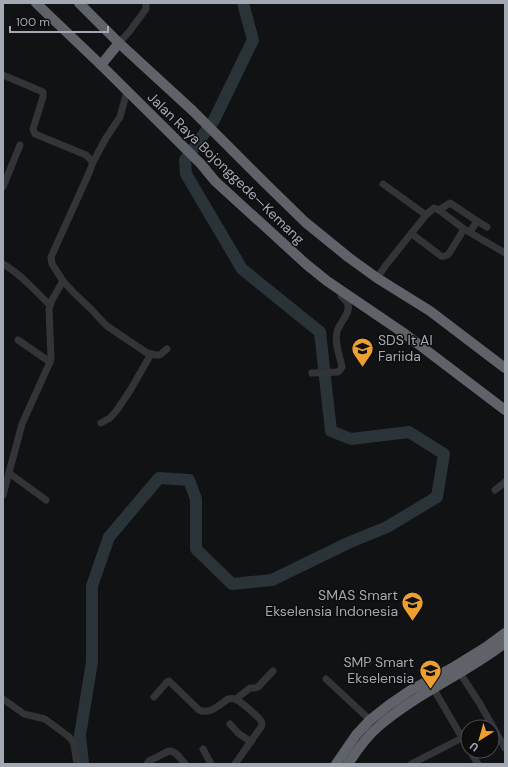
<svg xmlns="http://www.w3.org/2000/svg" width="508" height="767" font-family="'DM Sans',sans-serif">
<rect width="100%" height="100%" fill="#111213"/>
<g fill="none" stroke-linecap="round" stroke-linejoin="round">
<!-- river -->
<polyline stroke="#2a3338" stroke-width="12" points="83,764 80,735 92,662 92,586 109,537 159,478 189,480 196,499 196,549 232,584 272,580 348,543 387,527 437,497 444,454 409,432 351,439 331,431 320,332 242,269 186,174 185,160 214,120 253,40 243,3"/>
<!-- minor -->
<g stroke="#333438" stroke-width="7">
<polyline points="119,43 129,32 146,9 146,3"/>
<polyline points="3,75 43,92 43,97 33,129 35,134 86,155 93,162 89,173 51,257 52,264 63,281 74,293 92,310 101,320 107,326 147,353 156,355 159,355 161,354 167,349"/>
<polyline points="93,162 106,138 120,117 127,91"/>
<polyline points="383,184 426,215"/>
<polyline points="3,187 20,145"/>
<polyline points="439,210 450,203 477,221"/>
<polyline points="470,232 477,221 487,227"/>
<path d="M412,234L441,256C446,257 448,255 450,252L464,229"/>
<path d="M3,264C21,274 35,291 50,305"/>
<polyline points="377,278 386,265 426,215 434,208 439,210 464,229 505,253"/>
<polyline points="18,340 50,362"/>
<path d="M312,373L338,372L340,370L342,367C340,356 334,343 337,332C339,323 353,311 347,303C346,300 343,298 341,296L342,291"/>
<polyline points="101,423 110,418 117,410 131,389 151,354"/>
<polyline points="9,473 46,500"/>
<polyline points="495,490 505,482"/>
<polyline points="3,495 22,424 50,362 51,357 49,309 52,300 63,281"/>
<polyline points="460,673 480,704 505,748"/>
<polyline points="326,679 370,720"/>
<polyline points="432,686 468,748"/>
<path d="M154,697L167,682L169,681L199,710C210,715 219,705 228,699C231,698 232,698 235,699C239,700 259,717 261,721C263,724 262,724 261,727L235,764"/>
<polyline points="3,699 24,714 45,719 68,736 72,740 74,745 77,764"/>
<polyline points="236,699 250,688 255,688 258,687 273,671"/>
<polyline points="230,724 238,733 251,742"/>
<polyline points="203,749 211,764"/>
<polyline points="470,751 478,764"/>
<path d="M147,764L149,761L169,751C176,751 181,759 185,764"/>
<polyline points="411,764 462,738"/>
</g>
<!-- highway -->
<g stroke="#5f6269" stroke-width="10">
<polyline points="36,3 101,65 201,164 215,181 306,264 327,281 405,334 505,410"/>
<polyline points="79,3 119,43 193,111 264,182 305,222 348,257 377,278 430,311 505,368"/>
<polyline points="101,65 119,43"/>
<polyline points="336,764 356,735 370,720 389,705 411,690 452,668 486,647 505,633"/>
<path d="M348,764C357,750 366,737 379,726C417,693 465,674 505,643"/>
</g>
</g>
<!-- icons -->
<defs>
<symbol id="school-pin" viewBox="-11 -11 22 30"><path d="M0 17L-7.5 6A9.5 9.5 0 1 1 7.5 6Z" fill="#ef9f2e" stroke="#0d0d0e"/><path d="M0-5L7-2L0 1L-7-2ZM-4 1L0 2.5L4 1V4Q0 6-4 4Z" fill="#111"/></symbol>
</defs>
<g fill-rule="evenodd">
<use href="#school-pin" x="350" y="336" width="25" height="34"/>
<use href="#school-pin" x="400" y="590" width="25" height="34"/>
<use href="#school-pin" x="418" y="658" width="25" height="34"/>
</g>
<g text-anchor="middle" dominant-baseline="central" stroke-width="3" stroke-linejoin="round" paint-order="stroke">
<!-- street labels -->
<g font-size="14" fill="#a3a9b3" stroke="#0d0d0e">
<text transform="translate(226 168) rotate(44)">Jalan Raya Bojonggede—Kemang</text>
</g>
<!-- poi labels -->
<g font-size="14" fill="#a3a9b3" stroke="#0d0d0e" text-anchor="end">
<text x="378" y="340" text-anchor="start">SDS It Al<tspan x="378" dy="16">Fariida</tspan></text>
<text x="398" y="595">SMAS Smart<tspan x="398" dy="16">Ekselensia Indonesia</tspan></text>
<text x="414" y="662">SMP Smart<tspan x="414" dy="16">Ekselensia</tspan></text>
</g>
</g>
<!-- border -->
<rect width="508" height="767" fill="none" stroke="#a3a9b3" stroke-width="8"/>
<!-- north arrow -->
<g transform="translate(480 739) rotate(217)"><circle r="19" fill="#0d0d0e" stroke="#494b50"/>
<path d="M0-3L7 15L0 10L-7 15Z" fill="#ef9f2e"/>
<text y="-6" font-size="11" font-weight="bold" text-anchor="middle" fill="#a3a9b3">U</text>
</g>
<!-- scale -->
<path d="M10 26v6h98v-6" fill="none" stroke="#a3a9b3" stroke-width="2"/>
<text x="16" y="26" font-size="12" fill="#a3a9b3" stroke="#0d0d0e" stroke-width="3" paint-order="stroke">100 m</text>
</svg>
